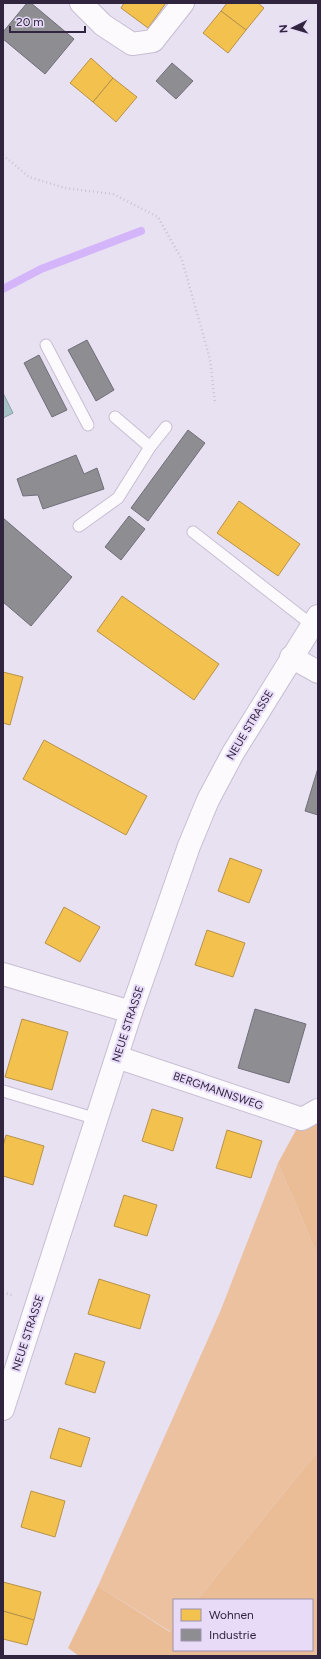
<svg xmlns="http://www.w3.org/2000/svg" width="321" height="1659" font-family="Figtree,sans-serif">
<rect width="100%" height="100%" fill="#e8e1f2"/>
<!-- green -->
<polygon fill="#ecc1a0" points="278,1163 318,1256 318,1451 197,1600 174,1600 174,1628 171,1632 98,1586 220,1312"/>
<!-- forest -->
<g fill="#ebbd97">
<polygon points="318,1111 318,1256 278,1163 302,1119"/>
<polygon points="318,1451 318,1656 79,1656 68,1648 98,1586 170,1632 174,1628 174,1650 312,1650 312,1600 197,1600"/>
</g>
<!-- homes -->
<g fill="#f2c14e" stroke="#b8924a">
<polygon points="124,3 166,3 148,28 121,8"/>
<polygon points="227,3 258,3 264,8 246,30 221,11"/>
<polygon points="221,11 246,30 228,53 203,33"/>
<polygon points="91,58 113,78 93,102 70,83"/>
<polygon points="113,78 137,97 116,122 93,102"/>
<polygon points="239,501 300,544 278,576 217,533"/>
<polygon points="122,596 219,664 194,700 97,631"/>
<polygon points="3,672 23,677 10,725 3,723"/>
<polygon points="44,740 147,796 126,835 23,779"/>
<polygon points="230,858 262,870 249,903 218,891"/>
<polygon points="64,907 100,927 80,962 45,943"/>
<polygon points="207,930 245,943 233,977 195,965"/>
<polygon points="22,1019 68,1032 52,1090 5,1077"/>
<polygon points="152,1109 183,1118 173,1151 142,1141"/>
<polygon points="227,1130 262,1141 251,1178 216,1168"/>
<polygon points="6,1135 44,1146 33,1185 3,1176 3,1146"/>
<polygon points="124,1195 157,1205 147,1236 114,1226"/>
<polygon points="99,1279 150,1295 140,1329 88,1314"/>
<polygon points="75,1353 105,1362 95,1393 65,1384"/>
<polygon points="59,1428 90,1438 81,1467 50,1458"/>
<polygon points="31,1491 65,1501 55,1537 21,1527"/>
<polygon points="3,1582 41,1592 34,1620 3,1611"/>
<polygon points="3,1611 34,1620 27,1645 3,1639"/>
</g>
<!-- industry -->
<g fill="#8d8d92" stroke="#716e79">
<polygon points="27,3 31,3 74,39 45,74 3,39 3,32"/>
<polygon points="172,63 193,81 176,99 156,81"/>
<polygon points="87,340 114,390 96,401 68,350"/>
<polygon points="39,355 67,410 52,417 24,363"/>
<polygon points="188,430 205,443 148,521 131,508"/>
<polygon points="76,455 84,474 97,468 104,489 43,509 38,495 23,496 17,479"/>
<polygon points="129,516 145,529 121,560 105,547"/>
<polygon points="3,518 72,577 31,626 3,602"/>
<polygon points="318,768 318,815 305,811"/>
<polygon points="255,1009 306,1024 289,1083 238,1068"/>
</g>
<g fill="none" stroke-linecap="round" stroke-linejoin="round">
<!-- stream -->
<polyline stroke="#d4b5fa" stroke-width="8" points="3,289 41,269 141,231"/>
</g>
<!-- building -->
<polygon fill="#a7c4c9" stroke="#8aa1a6" points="3,393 13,413 3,418"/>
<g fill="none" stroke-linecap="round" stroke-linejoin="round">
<defs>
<g id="lane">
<polyline points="46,345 88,425"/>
<polyline points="115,417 150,447"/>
<polyline points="79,526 118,498 150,447 166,427"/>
<polyline points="193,532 312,625"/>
<polyline points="3,1091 97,1119"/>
</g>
<g id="street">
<polyline points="81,3 103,25 132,44 153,41 183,3"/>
<polyline points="291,657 318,672"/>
<polyline points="3,974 131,1012"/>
<polyline points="117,1057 302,1119 318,1110"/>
<polyline points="3,1409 131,1012 189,846 208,800 233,753 318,616"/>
</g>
</defs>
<!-- lane casing -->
<use href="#lane" stroke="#c7bed3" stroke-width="13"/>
<!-- street casing -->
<use href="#street" stroke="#c7bed3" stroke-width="24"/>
<!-- path -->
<g stroke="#c9c5ce" stroke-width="2.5" stroke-dasharray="1 3" stroke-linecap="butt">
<polyline points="3,155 29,177 65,188 113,194 158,217 182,260 210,359 215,404"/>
<polyline points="3,1292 14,1296"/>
</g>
<!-- lane -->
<use href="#lane" stroke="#fcfafd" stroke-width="11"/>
<!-- street -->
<use href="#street" stroke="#fcfafd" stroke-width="22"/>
</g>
<g text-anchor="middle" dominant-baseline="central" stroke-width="4" stroke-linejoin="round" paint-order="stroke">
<!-- street labels -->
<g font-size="11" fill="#30243f" stroke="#e7dbf8">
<text transform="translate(250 725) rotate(-59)">NEUE STRASSE</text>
<text transform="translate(128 1024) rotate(-72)">NEUE STRASSE</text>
<text transform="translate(218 1091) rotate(19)">BERGMANNSWEG</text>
<text transform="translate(28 1333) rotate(-72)">NEUE STRASSE</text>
</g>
</g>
<!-- border -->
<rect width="321" height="1659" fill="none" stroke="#30243f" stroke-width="8"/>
<!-- legend -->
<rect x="173" y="1599" width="140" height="52" fill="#e7dbf8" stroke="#9e92ae"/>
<rect x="181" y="1609" width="20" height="12" fill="#f2c14e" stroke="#9e92ae"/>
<text x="209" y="1619" font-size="12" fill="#30243f">Wohnen</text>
<rect x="181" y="1629" width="20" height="12" fill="#8d8d92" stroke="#9e92ae"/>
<text x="209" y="1639" font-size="12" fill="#30243f">Industrie</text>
<!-- north arrow -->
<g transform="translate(293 28) rotate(265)" stroke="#e7dbf8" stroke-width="3" paint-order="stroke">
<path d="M0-3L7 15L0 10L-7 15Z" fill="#30243f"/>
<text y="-6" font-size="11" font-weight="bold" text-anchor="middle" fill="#30243f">N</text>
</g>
<!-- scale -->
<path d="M10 26v6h75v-6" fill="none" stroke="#30243f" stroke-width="2"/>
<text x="16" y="26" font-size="12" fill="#30243f" stroke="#e7dbf8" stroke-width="3" paint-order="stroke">20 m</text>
</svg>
